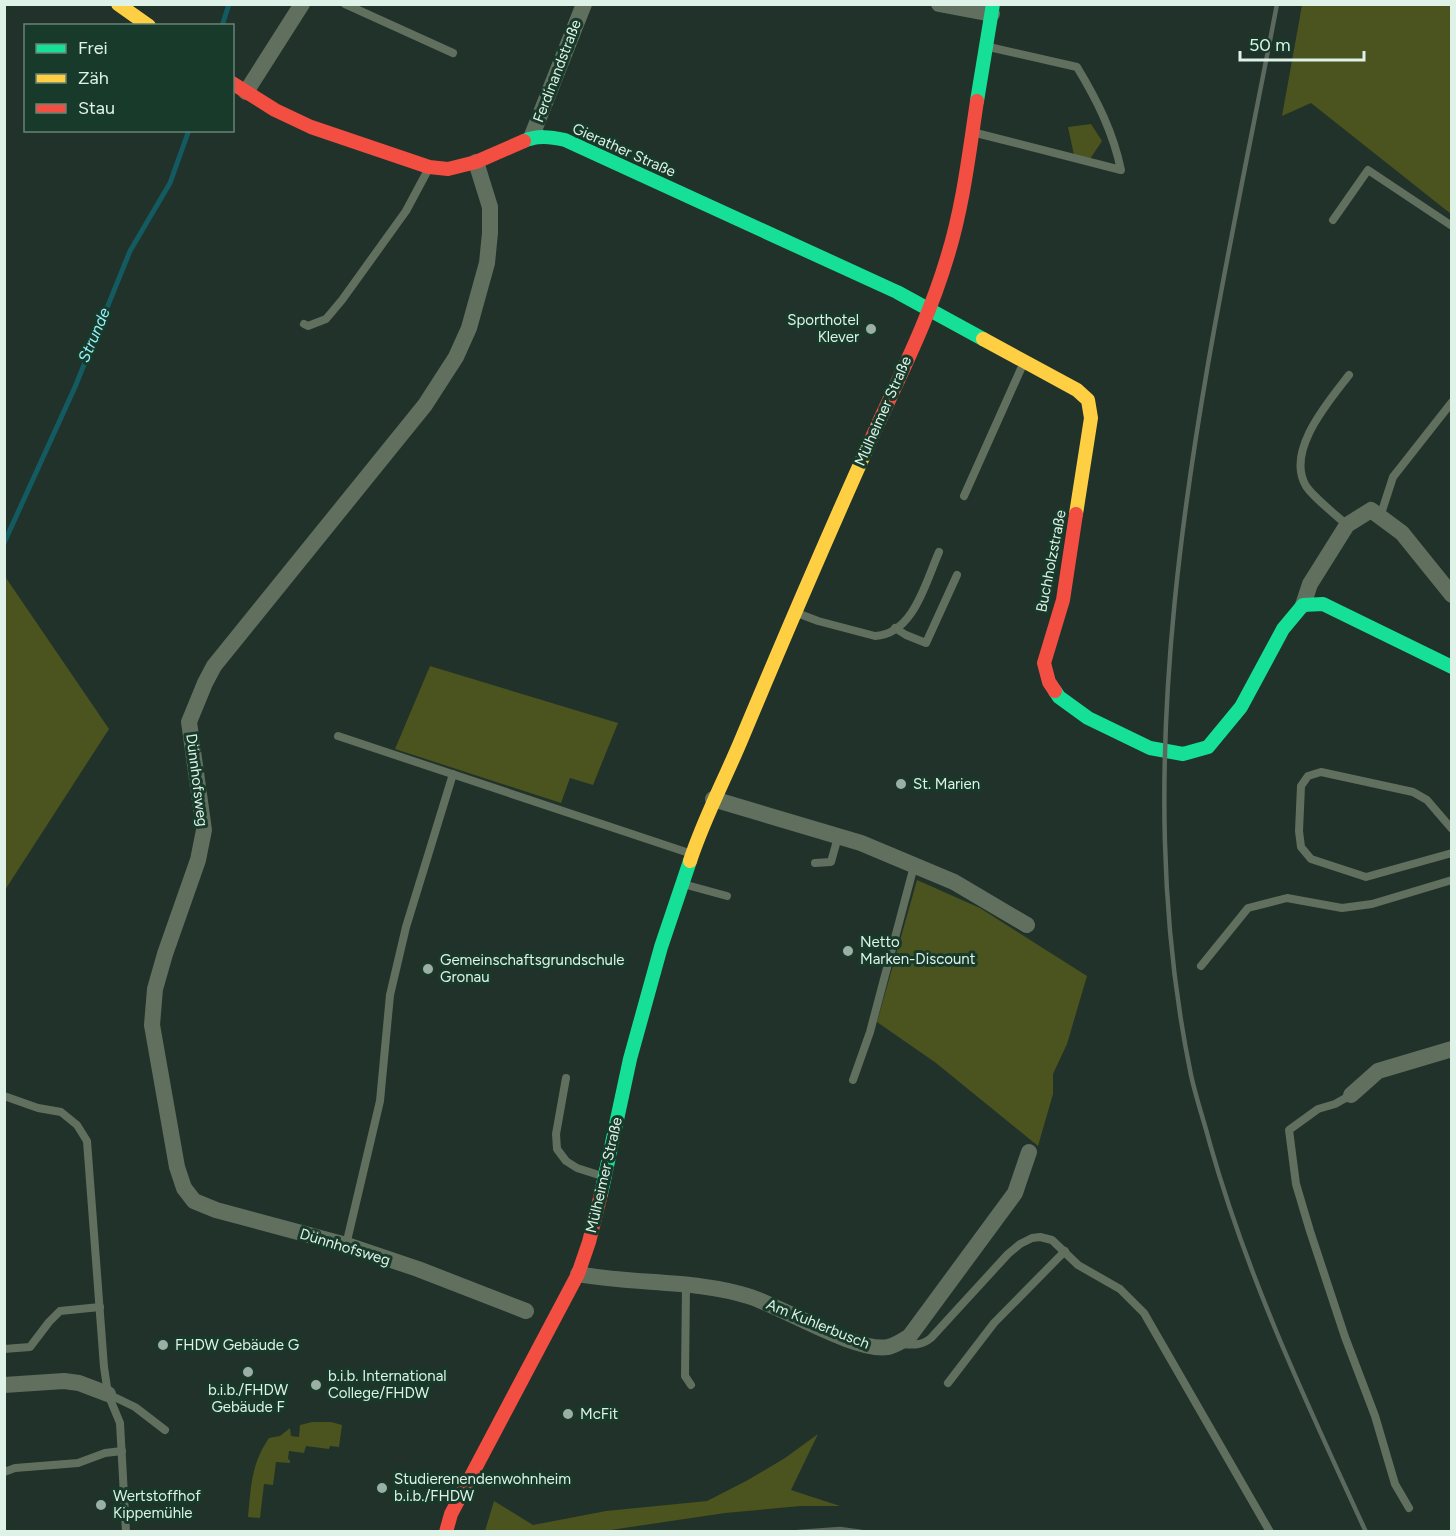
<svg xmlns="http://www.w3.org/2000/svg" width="1456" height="1536" font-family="Figtree,sans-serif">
<rect width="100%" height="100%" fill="#203229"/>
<!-- green -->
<g fill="#4b531e">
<polygon points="1302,5 1451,5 1451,214 1311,103 1282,116"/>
<polygon points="1091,124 1102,141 1090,159 1074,155 1068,127"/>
<polygon points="4,575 109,729 5,890 4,890"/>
<polygon points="430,666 618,723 593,785 570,778 561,803 395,749"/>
<polygon points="917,880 980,908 1087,976 1067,1044 1053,1074 1053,1094 1038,1146 936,1063 877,1022"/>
<path d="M312,1422H331L342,1425L339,1447L330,1446L329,1449L306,1446L304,1453L289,1451L288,1459L290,1460V1463L276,1462L273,1485L264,1484L260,1518L248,1517C251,1487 251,1464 269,1438L280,1436L290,1428L291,1436L299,1437L300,1425Z"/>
<polygon points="818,1434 791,1490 840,1506 801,1506 725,1513 604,1531 485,1531 494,1501 533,1525 606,1511 707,1501 748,1480 785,1458"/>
</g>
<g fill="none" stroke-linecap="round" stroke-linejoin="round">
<!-- stream -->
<g stroke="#135a61" stroke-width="5">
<polyline points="222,26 229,4"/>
<polyline points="4,543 75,387 130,251 170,183 189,130"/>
</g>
<!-- lane -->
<g stroke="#616f5f" stroke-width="8">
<polyline points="345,4 453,53"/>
<path d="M976,133L1121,170C1113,132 1097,100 1077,67L989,47"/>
<polyline points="1333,220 1368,170 1452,226"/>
<polyline points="304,324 308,326 326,319 342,300 406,211 429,168"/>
<polyline points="964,496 1024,362"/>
<polyline points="1380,517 1393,477 1452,402"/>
<path d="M1347,525C1337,516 1313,497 1306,486C1285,451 1329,401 1349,375"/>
<path d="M797,613L818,621L875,636C914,634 926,581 939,552"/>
<polyline points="895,628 906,635 926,643 957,575"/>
<polyline points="338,736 689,853"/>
<polyline points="1452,829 1427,800 1413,792 1321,772 1308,776 1301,786 1299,831 1301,847 1311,859 1366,877 1452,853"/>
<polyline points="815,863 831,862 838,837"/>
<polyline points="683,884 727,896"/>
<polyline points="1201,966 1248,908 1287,898 1342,908 1372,904 1452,880"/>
<polyline points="566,1078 556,1134 557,1149 566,1161 577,1168 602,1176"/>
<polyline points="853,1080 870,1032 914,866"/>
<polyline points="1351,1095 1335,1104 1318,1109 1289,1130 1296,1184 1310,1231 1345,1337 1375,1416 1395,1484 1409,1508"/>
<polyline points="4,1096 38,1108 61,1112 77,1125 87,1141 104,1367 108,1394 120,1423 126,1532"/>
<polyline points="346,1245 380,1101 390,995 406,927 453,774"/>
<polyline points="686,1286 685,1376 691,1385"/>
<path d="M901,1344C913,1345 921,1346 931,1338L1008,1254L1020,1244L1032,1238L1040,1237L1052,1240L1078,1265L1120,1289L1144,1313L1270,1532"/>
<polyline points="4,1349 30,1347 49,1322 60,1311 100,1307"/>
<polyline points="948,1383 994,1323 1065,1251"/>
<polyline points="108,1394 135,1407 165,1430"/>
<polyline points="4,1472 15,1468 78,1463 105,1453 122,1451"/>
</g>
<!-- street -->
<g stroke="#616f5f" stroke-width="16">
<polyline points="939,4 992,14"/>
<polyline points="246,92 302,4"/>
<polyline points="531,138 584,4"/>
<polyline points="476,162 490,207 490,233 487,263 469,328 456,357 425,405 214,666 205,683 189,722 204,830 198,860 165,954 155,989 152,1025 177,1167 184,1188 194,1201 216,1210 350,1246 418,1269 526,1311"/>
<polyline points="1303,605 1310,584 1347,525 1371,510 1402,533 1452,595"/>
<polyline points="713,799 861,843 954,882 1027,925"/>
<polyline points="1351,1095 1378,1071 1452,1049"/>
<path d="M578,1274C635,1285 696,1279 751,1297C784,1308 858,1353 888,1347C895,1346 903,1340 909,1337L1015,1193L1029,1152"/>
<polyline points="4,1385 64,1381 79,1383 108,1394"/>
</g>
<!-- fast -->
<g stroke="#16e098" stroke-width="14">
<polyline points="977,101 993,4"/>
<path d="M524,141C537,135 551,137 565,140L897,292L983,339"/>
<polyline points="1055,691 1059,697 1088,718 1150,748 1183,754 1208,747 1241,707 1283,629 1303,605 1323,604 1452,667"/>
<polyline points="601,1194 630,1059 661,947 690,861"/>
</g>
<!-- slow -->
<g stroke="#ffcf43" stroke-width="14">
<polyline points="118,4 149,26"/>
<polyline points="983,339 1077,390 1088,400 1091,418 1076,514"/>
<path d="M690,861C704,818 725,779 742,738C783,640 825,542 869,444"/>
</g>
<!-- jam -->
<g stroke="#f24e42" stroke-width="14">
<polyline points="232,83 275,110 311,127 429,167 448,169 476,162 524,141"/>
<path d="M869,444C896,383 928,322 947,258C963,207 969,154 977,101"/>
<polyline points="1055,691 1049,682 1044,663 1063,600 1076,514"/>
<polyline points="446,1532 451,1514 578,1274 589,1242 601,1194"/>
</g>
<!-- rail -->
<g stroke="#5c695f" stroke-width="4.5">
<path d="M1277,4C1211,351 1118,723 1191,1075C1196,1098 1204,1121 1210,1144C1248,1279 1307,1404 1366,1532"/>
<polyline points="798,1532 840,1529 862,1532"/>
</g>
</g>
<!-- markers -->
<g fill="#9cafa4" stroke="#183a2a" stroke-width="2">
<circle cx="871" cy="329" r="6"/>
<circle cx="901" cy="784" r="6"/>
<circle cx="848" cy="951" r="6"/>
<circle cx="428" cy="969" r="6"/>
<circle cx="163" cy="1345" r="6"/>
<circle cx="248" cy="1372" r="6"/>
<circle cx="316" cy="1385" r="6"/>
<circle cx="568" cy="1414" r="6"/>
<circle cx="382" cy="1488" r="6"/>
<circle cx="101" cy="1505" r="6"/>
</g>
<g text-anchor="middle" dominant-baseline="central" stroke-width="6" stroke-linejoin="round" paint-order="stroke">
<!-- street labels -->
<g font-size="15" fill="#def2e7" stroke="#183a2a">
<text transform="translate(557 71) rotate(-69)">Ferdinandstraße</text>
<text transform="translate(624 150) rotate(24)">Gierather Straße</text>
<text transform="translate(883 411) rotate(-66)">Mülheimer Straße</text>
<text transform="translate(1051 561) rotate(-79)">Buchholzstraße</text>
<text transform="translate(197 780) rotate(83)">Dünnhofsweg</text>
<text transform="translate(604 1175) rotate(-77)">Mülheimer Straße</text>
<text transform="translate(345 1247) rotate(17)">Dünnhofsweg</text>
<text transform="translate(818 1324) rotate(22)">Am Kuhlerbusch</text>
</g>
<!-- poi labels -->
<g font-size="15" fill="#def2e7" stroke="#183a2a" text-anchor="start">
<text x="859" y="320" text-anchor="end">Sporthotel<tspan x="859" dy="17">Klever</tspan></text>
<text x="913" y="784">St. Marien</text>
<text x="860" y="942">Netto<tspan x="860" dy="17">Marken-Discount</tspan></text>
<text x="440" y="960">Gemeinschaftsgrundschule<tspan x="440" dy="17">Gronau</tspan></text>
<text x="175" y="1345">FHDW Gebäude G</text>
<text x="328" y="1376">b.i.b. International<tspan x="328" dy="17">College/FHDW</tspan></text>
<text x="248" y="1390" text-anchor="middle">b.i.b./FHDW<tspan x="248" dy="17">Gebäude F</tspan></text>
<text x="580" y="1414">McFit</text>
<text x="394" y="1479">Studierenendenwohnheim<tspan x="394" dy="17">b.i.b./FHDW</tspan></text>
<text x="113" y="1496">Wertstoffhof<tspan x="113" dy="17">Kippemühle</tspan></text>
</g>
<!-- water labels -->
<g font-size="16" font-style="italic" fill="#96f0fe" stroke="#183a2a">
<text transform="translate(94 335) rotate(-67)">Strunde</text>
</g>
</g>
<!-- border -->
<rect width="1456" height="1536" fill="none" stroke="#def2e7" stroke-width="12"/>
<!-- legend -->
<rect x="24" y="24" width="210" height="108" fill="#183a2a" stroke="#678476" stroke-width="1.5"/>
<rect x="36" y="44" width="30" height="9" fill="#16e098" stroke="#678476" stroke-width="1.5"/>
<text x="78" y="54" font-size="18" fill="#def2e7">Frei</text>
<rect x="36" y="74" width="30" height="9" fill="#ffcf43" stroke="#678476" stroke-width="1.5"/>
<text x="78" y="84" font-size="18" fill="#def2e7">Zäh</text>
<rect x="36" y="104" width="30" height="9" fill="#f24e42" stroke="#678476" stroke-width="1.5"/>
<text x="78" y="114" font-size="18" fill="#def2e7">Stau</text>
<!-- scale -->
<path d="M1240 51v9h124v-9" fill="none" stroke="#def2e7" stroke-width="3"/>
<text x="1249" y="51" font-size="18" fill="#def2e7" stroke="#183a2a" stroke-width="4.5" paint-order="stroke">50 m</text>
</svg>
